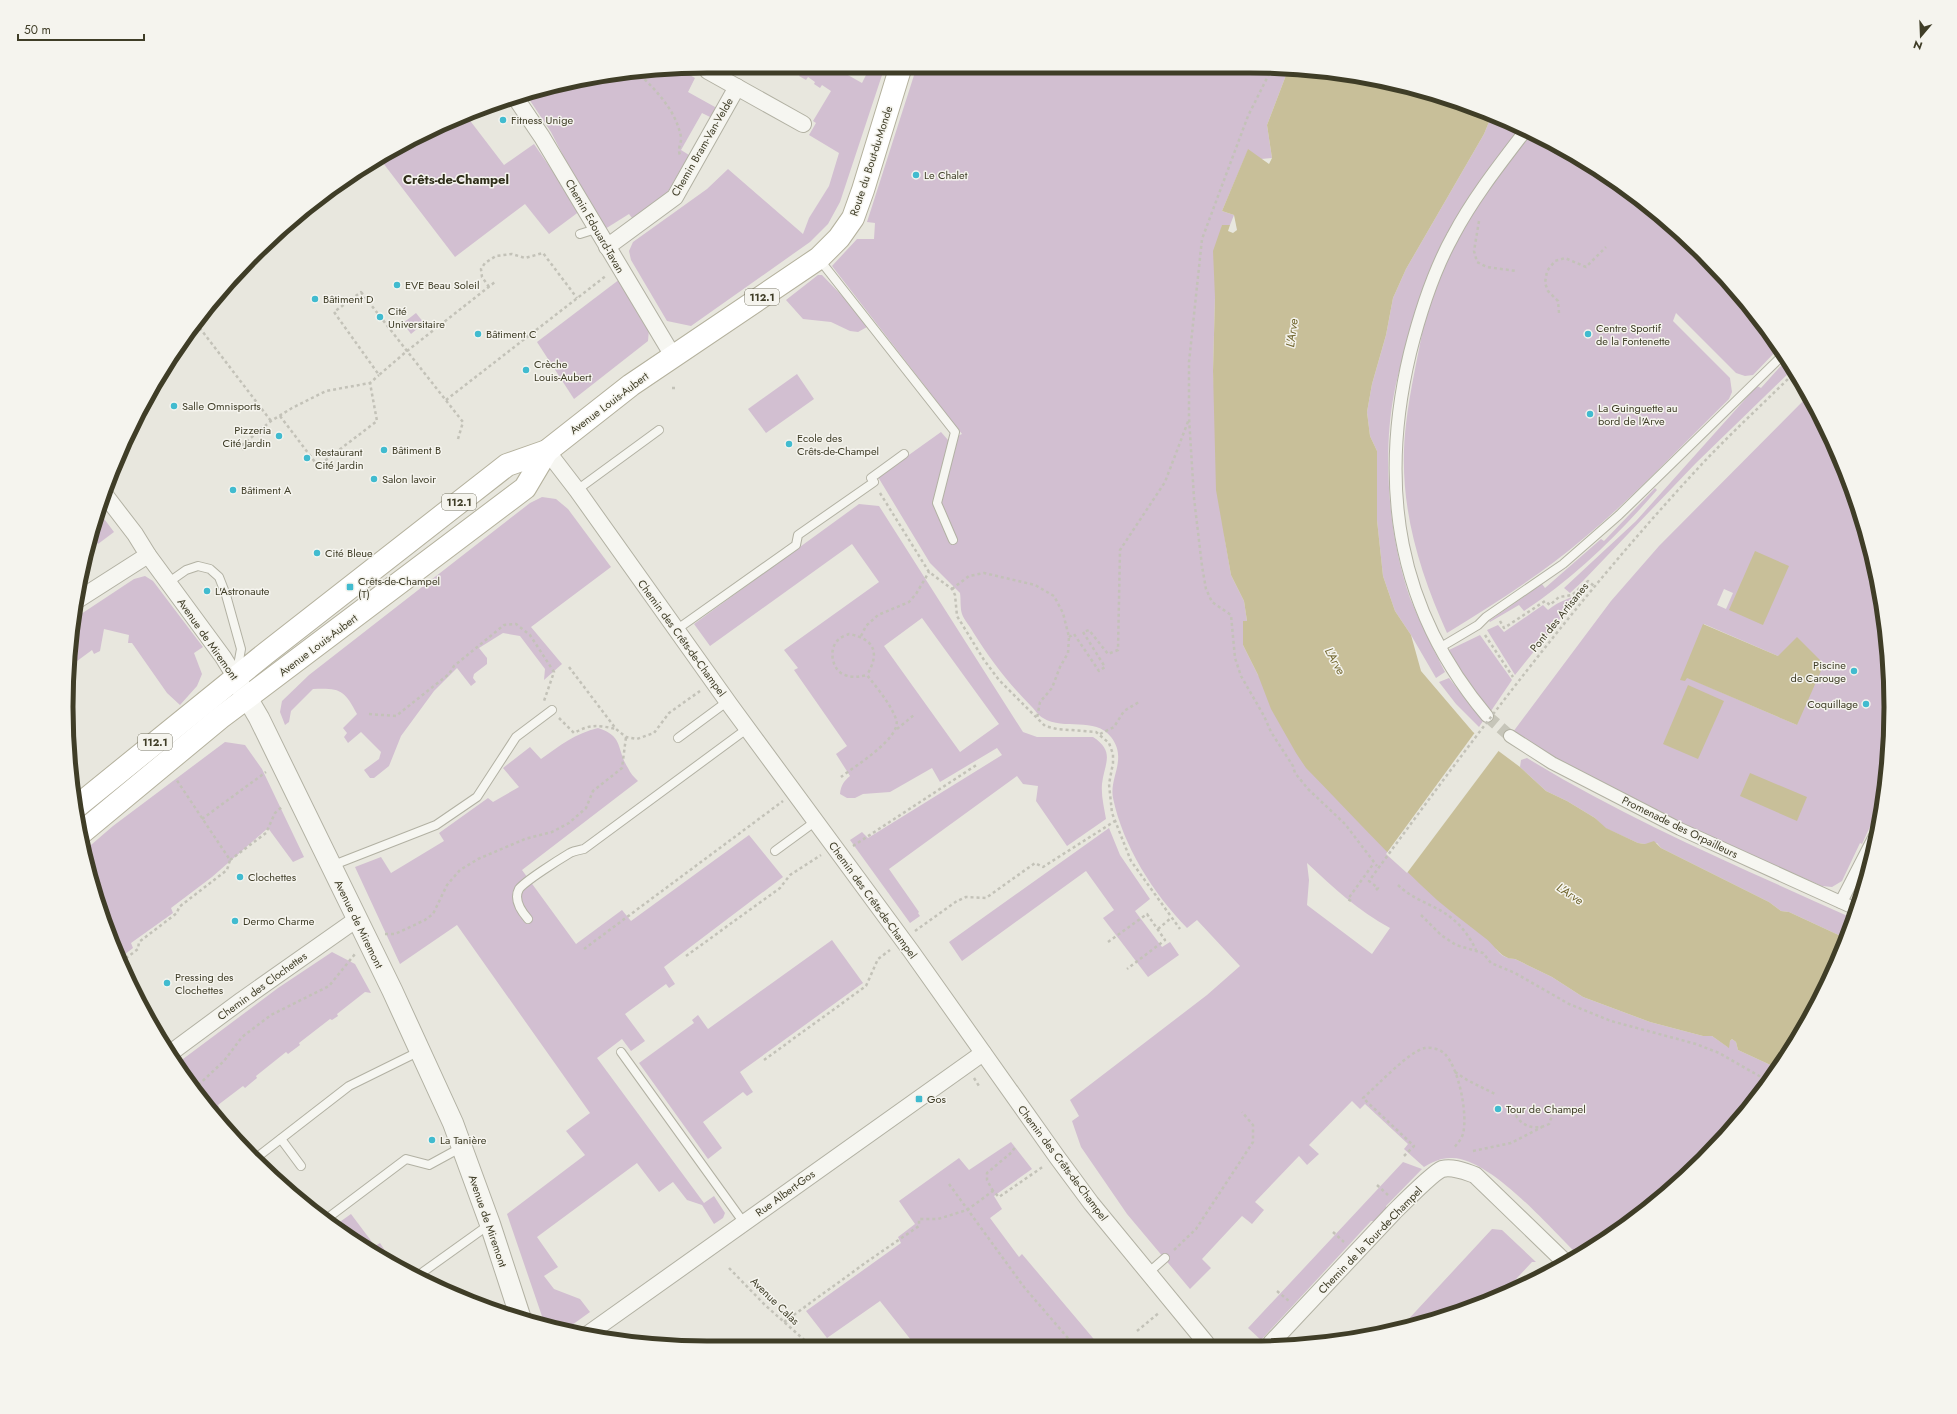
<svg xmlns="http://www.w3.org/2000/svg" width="1957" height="1414" font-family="Jost,sans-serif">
<rect width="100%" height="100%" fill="#e8e7de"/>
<!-- green -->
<g fill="#d2bfd1" fill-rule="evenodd">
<path d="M1250,66L1288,70L1267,125L1272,158L1261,159L1248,150L1222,211L1234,215L1230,225H1222L1215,297L1213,371L1225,540L1231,575L1244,601L1247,621H1243V645L1258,675L1494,945C1498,954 1506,959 1515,959L1552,977L1583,997L1650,1022L1703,1036H1712L1728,1047L1730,1041L1732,1039L1736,1042L1738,1050L1777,1068L1758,1097L1672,1189L1606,1240L1579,1256C1552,1230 1488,1155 1450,1158C1441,1158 1432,1162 1424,1167L1404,1149L1408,1144L1365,1104L1360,1109L1352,1101L1309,1145L1319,1154L1307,1165L1299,1156L1255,1202L1264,1210L1252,1224L1242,1216L1202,1259L1211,1268L1190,1289L1127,1214L1081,1147L1072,1121L1079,1116L1070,1100L1207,995L1240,966L1197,920L1187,928C1153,893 1123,846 1113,798C1109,777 1128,759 1111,737C1095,716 1064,731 1043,718C1039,716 1034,709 1031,706C1008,683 990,659 973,632C970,626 964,620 962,614C960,608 961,599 960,593L930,563L878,477L941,432L948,440L962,434L832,266L857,239H874L875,223L867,222L916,69ZM1307,863C1333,887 1358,911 1390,928L1372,954L1307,905L1309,880Z"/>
<polygon points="865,69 884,69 840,202 828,224 810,242 691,326 667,321 631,260 629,251 633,242 707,189 728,169 803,234 809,218 829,186 839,153 809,135 816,123 813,121 831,91 822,85 820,88 814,84 815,82 808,77 806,80 799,76 801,73 795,70 839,70 862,83 868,71"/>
<polygon points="683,71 695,78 688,92 715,107 718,111 714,119 702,113 681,150 689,155 667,193 632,218 629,214 605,229 571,171 551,132 525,93 541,88 623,72"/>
<polygon points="465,114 504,165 534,144 580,211 549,234 525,204 455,257 380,159"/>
<path d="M1491,117L1501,118L1571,152L1672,225L1732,285L1778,349L1753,375L1745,376L1736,373L1676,313L1673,321L1730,378L1732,392L1729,399C1681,446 1636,495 1584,538C1542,574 1494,604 1447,633C1417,566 1397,499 1406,424C1410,390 1418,356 1424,323L1417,312C1409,339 1399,367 1394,394C1382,456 1389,538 1410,598C1420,623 1433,648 1445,672L1436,678L1411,635L1395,611L1383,576L1377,520V451L1370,436L1367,412L1372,384L1386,335L1393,298L1406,269L1484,134Z"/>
<polygon points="818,275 822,275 848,302 867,327 858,332 850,331 831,322 803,319 786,300"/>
<polygon points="620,279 649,329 648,341 574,399 537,342"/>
<polygon points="416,313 424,323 411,334 403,323"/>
<polygon points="1786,360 1793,369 1696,463 1583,581 1570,593 1564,588 1636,521 1757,386 1761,388"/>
<polygon points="797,374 814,399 766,433 748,409"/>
<path d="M1809,395L1857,501L1886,624L1890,749L1880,805L1862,844L1860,843L1842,881L1832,887L1822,886L1708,836L1553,757L1513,732L1611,601L1659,546ZM1724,589L1733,593L1726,609L1717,605ZM1704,624L1778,656L1797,725L1686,677Z"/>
<path d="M1655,488L1657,490C1618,535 1574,578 1524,611L1519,605L1490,622L1489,621L1542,584L1545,588L1601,539L1604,541Z"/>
<path d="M542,497L556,499L568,509L611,567L531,627L562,664L544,680L545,669L520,636L503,633L479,648L487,658V664L474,674L473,678L476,682L471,686L457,668L434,691L401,736L389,766L374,778H370L364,770L379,759L381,752L361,732L348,743L344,737L347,733L343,728L357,714C344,690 341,688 313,689L291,711L289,722L285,725L280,712L282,701L309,675L530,503Z"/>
<path d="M859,504L879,506L1023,732L1037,737H1093C1116,752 1104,764 1102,784C1101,796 1104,807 1106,819L1067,846L1036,801L1038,786L1023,784L1017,776L889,869L919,912L918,913L920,916L910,923L850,840L862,832L868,838L1002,755L997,748L940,782L932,768L890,792L863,794L855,798H847L840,794C841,785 844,781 850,776L836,754L847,746L794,670L798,668L784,650L879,582L852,544L710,646L694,624ZM922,618L999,724L960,752L884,646Z"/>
<polygon points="99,512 114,532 98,544 90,534"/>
<polygon points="145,576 153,581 203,647 194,653 202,674 197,686 180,705 167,693 132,643 128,643 129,635 104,629 100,651 94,654 92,650 69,667 72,620 134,579"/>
<path d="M1580,592L1581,593L1515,675L1487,630L1498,625L1504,632L1543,605L1548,610C1560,600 1569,600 1580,592Z"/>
<polygon points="1480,635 1512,680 1491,711 1467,681 1449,650"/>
<polygon points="1449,678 1483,721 1479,727 1456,704 1439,682"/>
<path d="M598,728C624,736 616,749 628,768C630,773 634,777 638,781L522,870L576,944L622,910L631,921L749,835L783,877L664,967L675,984L669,988L666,984L625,1014L645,1041L631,1051L622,1039L597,1058L704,1203L714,1196L725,1213L723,1218L714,1224L702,1205L687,1200L673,1182L659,1192L637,1163L537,1237L558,1267L544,1276L554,1289L580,1299L590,1312L565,1330L545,1325L507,1214L585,1155L566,1131L590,1113L457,925L400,964L355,867L381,857L391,873L444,841L439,833L488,798L493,802L519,787L503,768L530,747L541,759C559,746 576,733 598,728Z"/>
<polygon points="225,742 245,745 262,769 304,857 293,862 268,828 212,877 171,908 173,913 131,943 133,948 120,958 88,873 84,851 113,826"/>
<path d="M1527,758C1630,821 1742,868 1852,918L1845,938L1789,912L1781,911L1769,902L1661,848L1657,843L1645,844L1638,843L1605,828L1595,818L1567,801L1546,791L1520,767L1521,760Z"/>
<polygon points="1109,828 1120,855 1150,899 1135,911 1162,947 1170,942 1179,955 1148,977 1103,918 1114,910 1086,871 962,961 949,942"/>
<polygon points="832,940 863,983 740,1072 753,1092 747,1096 743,1092 703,1122 722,1148 708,1159 639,1063 694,1023 692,1020 698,1015 708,1029"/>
<polygon points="332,952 355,964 371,993 365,992 337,1014 338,1016 332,1020 330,1019 299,1043 300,1045 288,1054 286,1052 256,1076 257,1078 245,1088 243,1086 218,1105 219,1107 212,1112 175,1065 278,988"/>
<polygon points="1011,1142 1032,1169 994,1196 1002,1209 990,1218 1019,1257 1022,1254 1098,1344 915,1345 880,1301 827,1338 806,1311 901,1243 898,1237 915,1224 899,1201 959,1158 969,1170"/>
<polygon points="1403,1162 1422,1169 1386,1206 1386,1216 1381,1221 1371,1221 1261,1340 1248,1328"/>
<polygon points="351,1214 375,1246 380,1243 393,1263 334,1226"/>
<polygon points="1492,1229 1502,1230 1536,1262 1532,1262 1503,1293 1416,1326 1403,1329 1406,1326 1404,1324"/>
</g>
<!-- water -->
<g fill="#c8bf99">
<path d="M1288,70L1375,78L1490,113L1491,117L1484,134L1406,269L1393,298L1386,335L1372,384L1367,412L1370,436L1377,451V520L1383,576L1395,611L1411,635L1421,671L1473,732L1520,767L1546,791L1567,801L1595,818L1606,828L1638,843L1645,844L1654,841L1661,848L1769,902L1781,911L1789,912L1845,938L1825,991L1777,1068L1738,1050L1736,1042L1732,1039L1730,1041L1729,1048L1712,1036H1703L1650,1022L1583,997L1552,977L1515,959C1500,959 1496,946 1485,938C1469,925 1452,913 1437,900C1391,858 1349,812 1306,768L1296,753L1271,709L1258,675L1243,645V621H1247L1244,601L1231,575L1216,490L1213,371L1215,297L1213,251L1222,225H1230L1228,231L1233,233L1237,230L1234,215L1222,211L1248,149L1269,164L1272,158L1267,125Z"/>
<polygon points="1755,551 1789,566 1763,625 1729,610"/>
<polygon points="1703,624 1778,656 1797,637 1824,664 1797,725 1687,678 1685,681 1680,680"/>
<polygon points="1688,685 1724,701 1698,759 1663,744"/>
<polygon points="1750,773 1807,797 1797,821 1740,796"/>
</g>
<!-- pier -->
<polygon fill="#e8e7de" points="1476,731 1500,749 1407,873 1386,854"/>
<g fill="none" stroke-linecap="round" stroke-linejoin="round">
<!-- pedestrian-tunnel -->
<polyline stroke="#c6c5b9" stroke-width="12" stroke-dasharray="12 6" stroke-linecap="butt" points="1487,716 1510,736"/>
<defs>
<g id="service">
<polyline points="580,234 596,229"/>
<polyline points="819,259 955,432 937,503 953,540"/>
<polyline points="577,490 659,430"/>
<polyline points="169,582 186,570 198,566 210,569 219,577 226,595 241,649 237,671"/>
<polyline points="676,630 796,545 798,535 874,482 871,478 904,454"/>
<polyline points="1441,647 1478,625 1486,617 1563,564 1619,515 1783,355"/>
<polyline points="678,738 728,701"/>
<polyline points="775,851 816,821"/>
<polyline points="331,866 436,825 477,797 516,737 552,710"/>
<path d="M528,919C521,911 513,900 519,889C525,881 560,859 570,853C574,851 580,850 584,849L748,728"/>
<polyline points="621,1052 744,1223"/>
<polyline points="281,1139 301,1166"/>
<polyline points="256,1158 349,1086 420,1051"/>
<polyline points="325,1220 406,1159 429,1165 462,1147"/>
<polyline points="1148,1273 1165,1258"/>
<polyline points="416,1277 490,1224"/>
</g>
<g id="pedestrian">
<path d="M1487,716C1397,609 1378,487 1410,353C1420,313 1433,272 1453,236C1473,198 1500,164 1526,130"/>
<polyline points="1510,736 1552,763 1680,829 1856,909"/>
<polyline points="1841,902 1875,836"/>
</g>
<g id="minor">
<polyline points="708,71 803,124"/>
<polyline points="515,97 542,137 673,356"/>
<polyline points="607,247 675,197 737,87"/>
<polyline points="547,451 577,490 730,705 911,951 1057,1157 1091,1203 1206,1343"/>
<polyline points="105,495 135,534 148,555 223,657 236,678"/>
<polyline points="76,601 148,555"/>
<polyline points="169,1054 242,1000 357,919"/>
<polyline points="588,1334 983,1053"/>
<path d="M1271,1343L1394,1212C1402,1204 1434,1172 1442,1169C1453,1166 1466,1172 1475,1175L1566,1263"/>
</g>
<polyline id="tertiary" points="239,684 259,718 392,990 453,1123 490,1224 521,1319"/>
<g id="primary">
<polyline points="75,808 265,654 507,465 547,451 631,385 819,258 839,238 853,218 863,190 900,69"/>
<polyline points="80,834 220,718 525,488 547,451"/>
</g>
</defs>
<!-- service casing -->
<use href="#service" stroke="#b2b1a3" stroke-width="10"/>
<!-- pedestrian casing -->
<use href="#pedestrian" stroke="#b2b1a3" stroke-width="14"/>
<!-- minor casing -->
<use href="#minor" stroke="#b2b1a3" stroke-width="18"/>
<!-- tertiary casing -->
<use href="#tertiary" stroke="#b2b1a3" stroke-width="22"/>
<!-- primary casing -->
<use href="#primary" stroke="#b4b19d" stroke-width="24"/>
<!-- path -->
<g stroke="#c3c2b8" stroke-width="2.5" stroke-dasharray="3 3" stroke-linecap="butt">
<polyline points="1272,68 1248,116 1202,239 1189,362 1189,417 1194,498 1202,566 1206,589 1212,602 1231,615 1235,658 1241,676 1264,716 1271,732 1293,766 1295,773 1308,789 1345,824 1377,866"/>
<path d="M636,71C655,89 676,110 681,137C682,143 677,148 680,155"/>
<polyline points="1479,221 1474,251 1477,262 1487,267 1516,271"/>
<polyline points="489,287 482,277 481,269 485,263 496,256 512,254 525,258 543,253 577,298"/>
<polygon points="361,292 407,351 379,375 334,312"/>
<polyline points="1559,313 1558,301 1548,291 1545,283 1547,271 1555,261 1565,258 1586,267 1606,247"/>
<polyline points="196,323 271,421"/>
<polyline points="672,388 676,388"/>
<polyline points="446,400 607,275"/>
<polyline points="280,416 318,466 377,421 370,383"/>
<polyline points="458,439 463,422 407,351 495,282"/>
<polyline points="244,450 241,446 271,421 292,408 326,391 370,383 379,375"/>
<polyline points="880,493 929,572 952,589 955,595 957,616 984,660 999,680 1045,726 1057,729 1096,732 1109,743 1113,754 1113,763 1109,784 1112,813 1131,861 1180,929"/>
<polyline points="952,589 969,576 984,573 1035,585 1054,596 1063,613 1069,637 1068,653 1060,667 1052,688 1040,702 1037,718"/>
<polyline points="1500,621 1504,628 1545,601 1550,605 1559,597 1572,595 1588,581 1594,586"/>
<polyline points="1485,635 1513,677"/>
<polyline points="861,636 866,626 878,615 909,602 916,594 929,572"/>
<polyline points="1069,637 1074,634 1099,671 1105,667 1083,632 1089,630 1108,654 1118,650 1120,550 1165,482 1189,419"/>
<polyline points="569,667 616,729 626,737 637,739 654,733 669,713 700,691"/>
<polyline points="369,714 396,716 449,674 454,666 504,625 516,624 530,635 554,672 544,701"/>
<path d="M559,718L574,733C590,724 598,725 616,729"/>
<polyline points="897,729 914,715"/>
<polyline points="1100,734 1114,727 1124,711 1139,702"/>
<path d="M841,777C855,766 903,737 896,719C890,703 877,688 867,675C859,677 853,678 845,675C832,671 828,649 838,640C841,637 846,635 849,634C875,639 880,653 867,675"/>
<polyline points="202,819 266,772"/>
<polyline points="853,846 978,764"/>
<polyline points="230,860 266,833 275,813 283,806"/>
<path d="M1398,885C1411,898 1428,903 1443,912C1458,921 1469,935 1476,950"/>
<polyline points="1351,901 1348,899 1374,863"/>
<polyline points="1421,915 1441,935 1456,945 1483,953 1491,963 1515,973 1569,1004 1611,1021 1696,1044 1719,1053 1768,1081"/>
<polyline points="1158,929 1171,918"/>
<polyline points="915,931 957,901 966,897 986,898 1035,863 1043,867 1115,821"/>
<polyline points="385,934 395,934 425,920 433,914 447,885 460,870 478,859 525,839 552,832 569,823 586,808 593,791 622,768 626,737"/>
<polyline points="1108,942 1147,914 1165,940 1127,969"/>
<polyline points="584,949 783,801"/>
<polyline points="686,956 780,888 790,875 821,855"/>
<polyline points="121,962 138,949 139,942 177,913 179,907 227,870 230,860 176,779"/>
<polyline points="764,1060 866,986 878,959 890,950"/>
<polyline points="1455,1072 1467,1080 1495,1094"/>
<polyline points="974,1078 979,1086"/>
<polyline points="194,1089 224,1061 242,1037 271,1015 329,986 355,954"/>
<path d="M1513,1110C1519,1125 1533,1132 1549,1124L1554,1110L1563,1107"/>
<polyline points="1473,1151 1511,1143 1542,1127"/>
<path d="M1404,1156L1414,1146L1363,1098C1376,1087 1409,1051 1425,1048C1431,1047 1440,1049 1445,1054C1459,1069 1468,1114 1463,1134C1461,1140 1457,1144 1453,1149"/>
<polyline points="949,1184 1024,1287 1073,1344"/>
<polyline points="1377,1185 1388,1195"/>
<polyline points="993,1191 987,1180 987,1173 1012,1152 1015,1147"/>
<polyline points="1333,1232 1344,1242"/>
<polyline points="1174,1250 1196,1229 1253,1142 1253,1125 1242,1112"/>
<polyline points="729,1268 765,1305 811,1346"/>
<polyline points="1277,1291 1289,1301"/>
<polyline points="784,1322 868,1261 919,1226 919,1219 938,1219 967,1210 993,1191 999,1197 1044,1166"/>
<polyline points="1137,1331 1160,1312"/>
</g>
<!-- service -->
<use href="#service" stroke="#f6f6f1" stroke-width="8"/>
<!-- pedestrian -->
<use href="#pedestrian" stroke="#f6f6f1" stroke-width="12"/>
<!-- minor -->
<use href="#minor" stroke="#f6f6f1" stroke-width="16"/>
<!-- tertiary -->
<use href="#tertiary" stroke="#f6f6f1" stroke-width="20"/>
<!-- primary -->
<use href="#primary" stroke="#fff" stroke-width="22"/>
<!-- path-bridge -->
<path stroke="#c3c2b8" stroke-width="2.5" stroke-dasharray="3 3" stroke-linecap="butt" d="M1376,890L1378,888L1369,881C1474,737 1581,594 1702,464C1732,432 1764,403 1795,372"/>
</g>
<!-- markers -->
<g fill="#41bbcf" stroke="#f5f4ee" stroke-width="1.5">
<circle cx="503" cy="120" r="4"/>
<circle cx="916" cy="175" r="4"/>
<circle cx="397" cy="285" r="4"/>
<circle cx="315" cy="299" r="4"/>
<circle cx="380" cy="317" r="4"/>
<circle cx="478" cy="334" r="4"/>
<circle cx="1588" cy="334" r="4"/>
<circle cx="526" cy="370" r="4"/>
<circle cx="174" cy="406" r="4"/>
<circle cx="1590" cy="414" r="4"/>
<circle cx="279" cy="436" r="4"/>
<circle cx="789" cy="444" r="4"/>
<circle cx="384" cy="450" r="4"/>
<circle cx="307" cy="458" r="4"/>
<circle cx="374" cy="479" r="4"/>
<circle cx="233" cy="490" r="4"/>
<circle cx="317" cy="553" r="4"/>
<rect x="346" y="583" width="8" height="8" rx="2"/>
<circle cx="207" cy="591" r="4"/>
<circle cx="1854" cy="671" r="4"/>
<circle cx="1866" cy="704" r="4"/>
<circle cx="240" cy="877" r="4"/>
<circle cx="235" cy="921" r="4"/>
<circle cx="167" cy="983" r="4"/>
<rect x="915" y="1095" width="8" height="8" rx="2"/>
<circle cx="1498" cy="1109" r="4"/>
<circle cx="432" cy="1140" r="4"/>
</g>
<g text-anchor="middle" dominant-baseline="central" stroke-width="3" stroke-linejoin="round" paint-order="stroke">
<!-- shield labels -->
<g fill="#f5f4ee" stroke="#767463" stroke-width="1">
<rect x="745" y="289" width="34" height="16" rx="3"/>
<rect x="442" y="494" width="34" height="16" rx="3"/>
<rect x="138" y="734" width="34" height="16" rx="3"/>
</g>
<g font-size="10" font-weight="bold" fill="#3f3d27">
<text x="762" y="297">112.1</text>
<text x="459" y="502">112.1</text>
<text x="155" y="742">112.1</text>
</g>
<!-- poi labels -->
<g font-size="11" fill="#3f3d27" stroke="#f5f4ee" text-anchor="start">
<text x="511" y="120">Fitness Unige</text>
<text x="924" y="175">Le Chalet</text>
<text x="405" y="285">EVE Beau Soleil</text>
<text x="323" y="299">Bâtiment D</text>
<text x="388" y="311">Cité<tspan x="388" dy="13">Universitaire</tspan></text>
<text x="1596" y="328">Centre Sportif<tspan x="1596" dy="13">de la Fontenette</tspan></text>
<text x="486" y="334">Bâtiment C</text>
<text x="534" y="364">Crèche<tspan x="534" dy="13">Louis-Aubert</tspan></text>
<text x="182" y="406">Salle Omnisports</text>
<text x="1598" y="408">La Guinguette au<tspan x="1598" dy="13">bord de l'Arve</tspan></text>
<text x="271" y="430" text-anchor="end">Pizzeria<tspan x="271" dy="13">Cité Jardin</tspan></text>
<text x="797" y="438">Ecole des<tspan x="797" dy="13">Crêts-de-Champel</tspan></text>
<text x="392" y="450">Bâtiment B</text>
<text x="315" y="452">Restaurant<tspan x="315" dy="13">Cité Jardin</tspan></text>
<text x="382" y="479">Salon lavoir</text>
<text x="241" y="490">Bâtiment A</text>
<text x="325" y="553">Cité Bleue</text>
<text x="358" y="581">Crêts-de-Champel<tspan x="358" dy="13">(T)</tspan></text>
<text x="215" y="591">L'Astronaute</text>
<text x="1846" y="665" text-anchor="end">Piscine<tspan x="1846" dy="13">de Carouge</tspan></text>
<text x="1858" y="704" text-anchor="end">Coquillage</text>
<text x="248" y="877">Clochettes</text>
<text x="243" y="921">Dermo Charme</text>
<text x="175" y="977">Pressing des<tspan x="175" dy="13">Clochettes</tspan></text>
<text x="927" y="1099">Gos</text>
<text x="1506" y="1109">Tour de Champel</text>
<text x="440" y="1140">La Tanière</text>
</g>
<!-- street labels -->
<g font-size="11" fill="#3f3d27" stroke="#f5f4ee">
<text transform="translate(702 147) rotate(-60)">Chemin Bram-Van-Velde</text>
<text transform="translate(871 161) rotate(-72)">Route du Bout-du-Monde</text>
<text transform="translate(595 226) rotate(60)">Chemin Edouard-Tavan</text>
<text transform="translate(609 403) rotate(-37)">Avenue Louis-Aubert</text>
<text transform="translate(1559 617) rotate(-51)">Pont des Artisanes</text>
<text transform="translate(682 638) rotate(54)">Chemin des Crêts-de-Champel</text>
<text transform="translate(208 639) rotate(55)">Avenue de Miremont</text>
<text transform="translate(318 645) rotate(-37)">Avenue Louis-Aubert</text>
<text transform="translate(1680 827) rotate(26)">Promenade des Orpailleurs</text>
<text transform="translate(873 900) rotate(54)">Chemin des Crêts-de-Champel</text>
<text transform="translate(359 924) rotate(64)">Avenue de Miremont</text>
<text transform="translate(262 986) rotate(-36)">Chemin des Clochettes</text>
<text transform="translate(1063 1163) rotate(53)">Chemin des Crêts-de-Champel</text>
<text transform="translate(785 1193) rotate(-36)">Rue Albert-Gos</text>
<text transform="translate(488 1221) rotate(71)">Avenue de Miremont</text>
<text transform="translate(1370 1240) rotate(-46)">Chemin de la Tour-de-Champel</text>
<text transform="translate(775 1301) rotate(44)">Avenue Calas</text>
</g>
<!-- water labels -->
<g font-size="12" font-style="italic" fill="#736831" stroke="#f5f4ee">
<text transform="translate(1292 333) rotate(-82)">L'Arve</text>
<text transform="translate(1335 661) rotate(61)">L'Arve</text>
<text transform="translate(1570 894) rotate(33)">L'Arve</text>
</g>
<!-- quarter labels -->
<g font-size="13" font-weight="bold" fill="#2f2e1a" stroke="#f5f4ee">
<text x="456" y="179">Crêts-de-Champel</text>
</g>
</g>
<!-- crop -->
<path d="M0 0H1957V1414H0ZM707 73H1250A634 634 0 0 1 1884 707V707A634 634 0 0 1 1250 1341H707A634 634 0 0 1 73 707V707A634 634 0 0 1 707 73Z" fill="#f5f4ee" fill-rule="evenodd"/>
<path fill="none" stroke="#3f3d27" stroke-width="5" d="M707 73H1250A634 634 0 0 1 1884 707V707A634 634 0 0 1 1250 1341H707A634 634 0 0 1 73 707V707A634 634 0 0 1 707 73Z"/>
<!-- north arrow -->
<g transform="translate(1921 36) rotate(199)" stroke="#f5f4ee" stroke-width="3" paint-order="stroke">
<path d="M0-3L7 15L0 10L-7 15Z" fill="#3f3d27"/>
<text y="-6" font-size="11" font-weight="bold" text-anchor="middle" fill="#3f3d27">N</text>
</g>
<!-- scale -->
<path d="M18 34v6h126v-6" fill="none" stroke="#3f3d27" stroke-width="2"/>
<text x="24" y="34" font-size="12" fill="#3f3d27" stroke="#f5f4ee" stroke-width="3" paint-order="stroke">50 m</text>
</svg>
